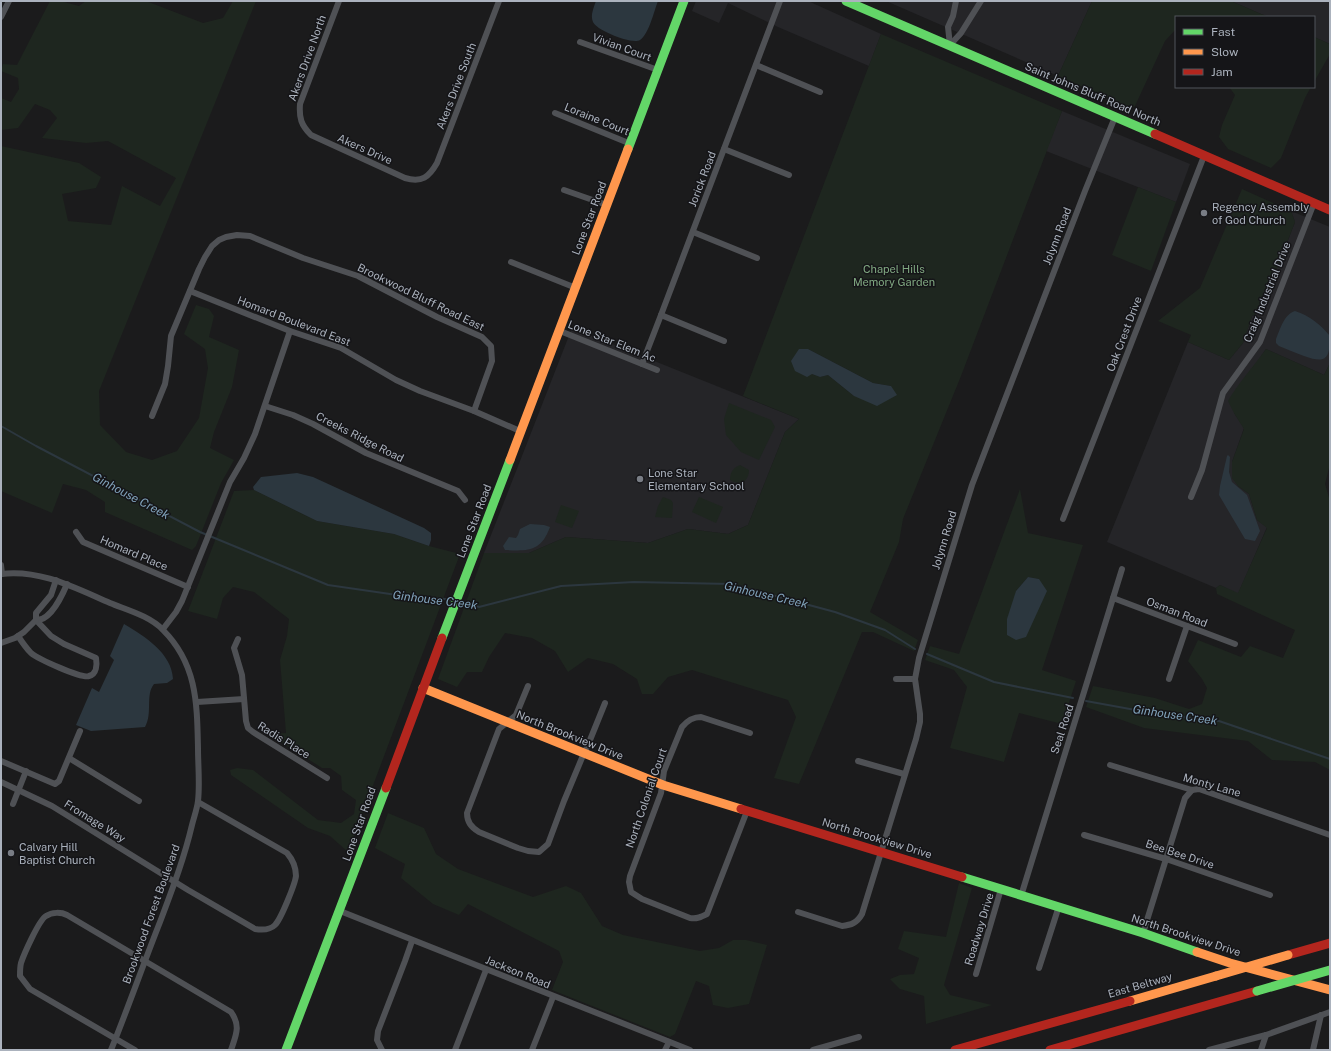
<svg xmlns="http://www.w3.org/2000/svg" width="1331" height="1051" font-family="'Public Sans',sans-serif">
<rect width="100%" height="100%" fill="#1b1b1c"/>
<!-- built -->
<g fill="#252528">
<polygon points="696,1 808,1 881,34 869,66 778,27 728,3 719,23 692,11"/>
<polygon points="886,1 1092,1 1058,76"/>
<polygon points="1231,1 1330,1 1330,44 1314,37 1314,17 1268,17"/>
<polygon points="1062,111 1190,164 1176,202 1046,151"/>
<polygon points="1291,211 1330,227 1330,363 1324,375 1266,349 1253,368 1234,413 1244,428 1232,462 1238,486 1249,494 1257,520 1267,527 1238,594 1220,585 1216,588 1107,542 1188,342 1229,360 1243,343 1252,316 1260,312 1295,222"/>
<polygon points="572,328 799,419 785,432 748,525 728,534 688,529 648,543 566,537 529,553 484,553"/>
</g>
<!-- green -->
<g fill="#1e261f" fill-rule="evenodd">
<polygon points="50,1 60,1 79,6 86,1 146,1 203,23 223,18 233,1 256,1 99,391 100,425 126,452 152,460 177,451 199,418 208,368 205,349 184,334 196,305 209,309 214,316 209,337 239,350 232,387 214,432 210,448 234,460 221,483 196,546 192,550 105,512 105,502 86,490 63,484 52,513 1,491 1,146 79,163 101,177 96,188 62,194 68,221 111,225 122,186 160,206 176,178 108,141 86,143 42,138 57,118 50,110 35,104 18,128 1,130 1,98 11,102 19,89 18,78 1,71 3,64 17,65"/>
<polygon points="1092,1 1231,1 1268,17 1176,17 1176,29 1165,41 1135,106 1131,108 1058,76"/>
<path d="M881,34L1062,111L961,376L903,519L899,542L870,612L918,640L914,651L873,632H862L799,784L774,778L796,717L788,700L692,670L668,677L653,694H642L637,679L613,664L588,658L568,672L555,651L532,638L505,633L489,657L482,672H467L457,687L438,679L484,553H529L566,537L648,543L688,529L728,534L748,525L785,432L799,419L743,396ZM808,349L873,383L891,386L854,396L828,375L820,377L812,374Z"/>
<polygon points="1314,37 1330,44 1330,54 1314,82"/>
<polygon points="1229,87 1311,87 1305,98 1281,158 1271,168 1228,149 1219,137 1222,125 1235,95"/>
<polygon points="1138,187 1176,202 1151,271 1112,255"/>
<polygon points="1242,189 1291,211 1295,222 1260,312 1252,316 1243,343 1229,360 1188,342 1191,335 1158,321 1200,288"/>
<path d="M1266,349L1324,375L1330,363V464L1325,484L1330,501V770L1315,762L1272,760L1248,741L1144,728L1086,707L1093,686L1155,698L1189,709L1202,704L1207,688L1202,679L1188,661L1198,640L1241,657L1250,646L1283,658L1295,630L1217,594L1216,588L1220,585L1238,593L1267,528L1257,520L1249,494L1238,486L1232,478V462L1244,429L1234,413L1228,401C1239,382 1254,366 1266,349Z"/>
<polygon points="729,403 771,420 775,427 759,460 741,452 726,435 724,419"/>
<path d="M740,465L749,470C749,481 740,487 730,480C730,472 733,468 740,465Z"/>
<path d="M1020,489L1028,533L1083,545L1042,670L1076,681L1062,724L1019,713L1004,762L950,748L967,687L954,670L925,660L930,646L959,654ZM1028,577L1039,579L1016,591Z"/>
<polygon points="254,490 317,521 394,534 429,546 460,554 348,852 330,836 308,828 231,775 230,770 237,768 253,770 318,820 341,823 354,814 356,800 342,790 341,776 330,768 322,768 273,737 271,734 286,733 280,660 287,636 289,619 254,592 233,587 223,598 217,619 188,611 234,491"/>
<polygon points="663,497 671,500 673,503 672,518 655,517 658,506"/>
<polygon points="699,497 723,507 716,523 692,512"/>
<polygon points="561,505 579,511 572,528 555,522"/>
<polygon points="388,813 424,828 436,854 458,869 533,897 566,886 581,893 602,926 623,935 700,951 719,948 733,940 746,940 767,945 749,1004 728,1008 713,1005 709,986 696,981 675,1034 670,1037 552,990 563,962 559,951 468,904 459,915 433,904 401,878 405,864 375,848"/>
<polygon points="959,883 972,888 944,985 950,995 992,1005 926,1024 924,996 900,989 890,979 900,975 914,974 919,958 898,949 904,931 946,937"/>
</g>
<!-- water -->
<g fill="#2c373f">
<path d="M596,1H658C654,11 649,34 640,40C632,45 596,30 593,22C590,15 594,7 596,1Z"/>
<path d="M1295,311C1310,316 1320,324 1330,336C1330,359 1326,364 1304,356C1295,353 1287,349 1279,346L1276,343V339C1280,330 1284,314 1295,311Z"/>
<polygon points="799,349 808,349 873,383 891,386 897,395 877,406 854,396 828,375 820,377 812,374 807,377 795,371 791,361"/>
<polygon points="1228,455 1230,457 1229,472 1232,482 1247,495 1260,531 1255,541 1245,539 1219,495 1220,486 1227,456"/>
<polygon points="297,473 313,477 424,528 431,533 431,540 429,546 394,534 317,521 254,490 253,487 261,477"/>
<path d="M530,524L544,525L550,527C541,552 528,551 505,550L503,546L509,537L516,538L518,535L520,529Z"/>
<polygon points="1028,577 1039,579 1047,591 1026,637 1016,640 1007,635 1007,619 1016,591"/>
<path d="M124,624C144,636 172,653 173,679L167,683L154,684C145,695 153,713 145,727L91,731L76,725L92,688L99,692L114,660L110,656Z"/>
</g>
<g fill="none" stroke-linecap="round" stroke-linejoin="round">
<!-- stream -->
<g stroke="#2c373f" stroke-width="2">
<polyline points="1,426 36,446 200,532 328,585 397,595 445,599 453,601"/>
<polyline points="460,602 479,607 561,586 634,582 731,584 835,612 885,630 915,649"/>
<polyline points="927,654 994,682 1073,698"/>
<polyline points="1086,701 1163,715 1219,721 1330,759"/>
</g>
<!-- street -->
<g stroke="#4f5155" stroke-width="6">
<path d="M339,1L300,104C299,118 301,125 311,135L405,178C422,183 429,177 437,163L499,1"/>
<polyline points="1,17 9,1"/>
<polyline points="580,42 658,70"/>
<polyline points="950,45 961,33 981,1"/>
<polyline points="950,45 948,27 953,16 956,1"/>
<polyline points="756,65 820,92"/>
<polyline points="555,113 631,144"/>
<polyline points="724,149 789,175"/>
<polyline points="564,190 607,205"/>
<polyline points="693,232 757,258"/>
<polyline points="511,262 576,288"/>
<polyline points="190,291 290,331 341,348 396,380 420,391 474,411 520,431"/>
<polyline points="661,315 724,341"/>
<polyline points="560,331 657,370"/>
<polyline points="642,364 661,315 780,1"/>
<polyline points="265,406 293,415 313,424 366,453 458,491 465,500"/>
<polyline points="152,416 165,384 168,366 171,336 199,269 205,257 212,246 219,240 226,237 237,235 250,236 303,258 358,276 437,317 482,337 491,346 492,361 474,411"/>
<polyline points="1191,497 1202,470 1223,393 1260,342 1314,203"/>
<polyline points="1063,519 1204,156"/>
<polyline points="76,532 83,542 188,587"/>
<polyline points="1,565 2,574"/>
<path d="M1,574C40,569 75,588 110,603C127,610 150,616 163,630C197,664 197,703 198,748C198,766 200,784 198,801C197,809 194,817 192,825C184,859 172,890 160,922C143,965 128,1008 111,1050"/>
<polyline points="1113,598 1235,644"/>
<path d="M36,620C50,621 62,596 67,584"/>
<polyline points="163,629 176,612 182,601 230,482 244,458 255,434 290,331"/>
<path d="M18,636C22,642 26,648 31,653C38,659 82,679 89,676C97,674 97,664 96,658L64,644L51,636L36,620"/>
<polyline points="238,639 234,648 242,675 246,721 248,728 253,732 327,778"/>
<polyline points="1,643 15,638 24,632 36,620 36,613 51,595 56,580"/>
<polyline points="896,679 915,679"/>
<polyline points="1169,679 1187,626"/>
<path d="M528,686L516,715L499,729L467,813C467,822 471,827 479,832L518,848L528,851L539,852L548,844L564,801L584,753L588,745L605,703"/>
<polyline points="197,702 244,699"/>
<polyline points="69,758 139,801"/>
<polyline points="1,761 55,784 59,781 80,731"/>
<polyline points="858,761 904,774"/>
<polyline points="1110,765 1192,790 1199,789 1330,835"/>
<path d="M1,782L52,806L188,890L255,929C261,930 270,930 275,925C281,919 295,884 296,876C296,866 293,860 287,853L198,802"/>
<polyline points="13,804 26,771"/>
<path d="M747,811L707,914C701,917 697,919 690,918L642,899L631,892L629,882L630,876L661,793L664,771L682,727C688,720 693,717 701,717L750,733"/>
<polyline points="1084,835 1166,859 1270,895"/>
<polyline points="1021,896 1122,569"/>
<polyline points="340,911 690,1050"/>
<path d="M798,912L842,926C851,925 857,923 862,914L916,739L920,722V714L915,679L919,658L972,485L1085,191L1115,117"/>
<polyline points="1143,933 1185,798 1192,790"/>
<polyline points="1039,968 1059,906"/>
<polyline points="976,974 1001,889"/>
<path d="M135,1050L30,989L20,976C20,972 20,967 21,963C24,954 39,920 46,916C52,912 61,912 67,915L231,1012C241,1026 236,1035 231,1050"/>
<polyline points="382,1050 377,1040 378,1031 405,961 412,941"/>
<polyline points="455,1050 486,970"/>
<polyline points="532,1050 553,997"/>
<polyline points="665,1050 669,1042"/>
<polyline points="813,1050 859,1037"/>
<polyline points="1209,1050 1266,1035 1330,1012"/>
<polyline points="1261,1050 1266,1035"/>
<polyline points="1313,1050 1321,1015"/>
</g>
<!-- fast -->
<g stroke="#63d668" stroke-width="9">
<polyline points="846,1 1155,134"/>
<polyline points="628,149 684,1"/>
<polyline points="442,638 510,460"/>
<polyline points="962,877 1143,933 1197,952"/>
<polyline points="286,1050 386,788"/>
</g>
<!-- slow -->
<g stroke="#ff974d" stroke-width="9">
<polyline points="510,460 628,149"/>
<polyline points="423,688 663,785 741,809"/>
<polyline points="1197,952 1230,963 1330,990"/>
<polyline points="1130,1001 1216,976"/>
</g>
<!-- jam -->
<g stroke="#b3261e" stroke-width="9">
<polyline points="1155,134 1330,210"/>
<polyline points="386,788 442,638"/>
<polyline points="741,809 962,877"/>
<polyline points="1288,955 1330,943"/>
<polyline points="955,1050 1130,1001"/>
<polyline points="1050,1050 1257,991"/>
</g>
<!-- fast-bridge -->
<polyline stroke="#63d668" stroke-width="9" points="1257,991 1330,970"/>
<!-- slow-bridge -->
<polyline stroke="#ff974d" stroke-width="9" points="1216,976 1288,955"/>
</g>
<!-- markers -->
<g fill="#797d85" stroke="#151518" stroke-width="1.5">
<circle cx="1204" cy="213" r="4"/>
<circle cx="640" cy="479" r="4"/>
<circle cx="11" cy="853" r="4"/>
</g>
<g text-anchor="middle" dominant-baseline="central" stroke-width="3" stroke-linejoin="round" paint-order="stroke">
<!-- street labels -->
<g font-size="11" fill="#abb2bd" stroke="#151518">
<text transform="translate(622 47) rotate(20)">Vivian Court</text>
<text transform="translate(307 58) rotate(-70)">Akers Drive North</text>
<text transform="translate(456 86) rotate(-69)">Akers Drive South</text>
<text transform="translate(1093 94) rotate(23)">Saint Johns Bluff Road North</text>
<text transform="translate(597 119) rotate(22)">Loraine Court</text>
<text transform="translate(365 149) rotate(24)">Akers Drive</text>
<text transform="translate(702 179) rotate(-69)">Jorick Road</text>
<text transform="translate(589 218) rotate(-69)">Lone Star Road</text>
<text transform="translate(1057 236) rotate(-69)">Jolynn Road</text>
<text transform="translate(1267 292) rotate(-68)">Craig Industrial Drive</text>
<text transform="translate(421 297) rotate(26)">Brookwood Bluff Road East</text>
<text transform="translate(294 321) rotate(21)">Homard Boulevard East</text>
<text transform="translate(1124 334) rotate(-69)">Oak Crest Drive</text>
<text transform="translate(612 341) rotate(22)">Lone Star Elem Ac</text>
<text transform="translate(360 437) rotate(27)">Creeks Ridge Road</text>
<text transform="translate(474 521) rotate(-69)">Lone Star Road</text>
<text transform="translate(944 540) rotate(-73)">Jolynn Road</text>
<text transform="translate(134 553) rotate(23)">Homard Place</text>
<text transform="translate(1177 612) rotate(21)">Osman Road</text>
<text transform="translate(1062 729) rotate(-72)">Seal Road</text>
<text transform="translate(570 735) rotate(22)">North Brookview Drive</text>
<text transform="translate(284 740) rotate(32)">Radis Place</text>
<text transform="translate(1212 785) rotate(16)">Monty Lane</text>
<text transform="translate(646 798) rotate(-71)">North Colonial Court</text>
<text transform="translate(95 821) rotate(32)">Fromage Way</text>
<text transform="translate(359 824) rotate(-70)">Lone Star Road</text>
<text transform="translate(877 838) rotate(17)">North Brookview Drive</text>
<text transform="translate(1180 854) rotate(18)">Bee Bee Drive</text>
<text transform="translate(151 914) rotate(-70)">Brookwood Forest Boulevard</text>
<text transform="translate(979 929) rotate(-73)">Roadway Drive</text>
<text transform="translate(1186 935) rotate(18)">North Brookview Drive</text>
<text transform="translate(518 972) rotate(22)">Jackson Road</text>
<text transform="translate(1140 985) rotate(-16)">East Beltway</text>
</g>
<!-- poi labels -->
<g font-size="11" fill="#abb2bd" stroke="#151518" text-anchor="start">
<text x="1212" y="207">Regency Assembly<tspan x="1212" dy="13">of God Church</tspan></text>
<text x="648" y="473">Lone Star<tspan x="648" dy="13">Elementary School</tspan></text>
<text x="19" y="847">Calvary Hill<tspan x="19" dy="13">Baptist Church</tspan></text>
</g>
<!-- park labels -->
<g font-size="11" fill="#81a982" stroke="#151518">
<text x="894" y="269">Chapel Hills<tspan x="894" dy="13">Memory Garden</tspan></text>
</g>
<!-- water labels -->
<g font-size="12" font-style="italic" fill="#80a2ba" stroke="#151518">
<text transform="translate(131 496) rotate(28)">Ginhouse Creek</text>
<text transform="translate(766 595) rotate(13)">Ginhouse Creek</text>
<text transform="translate(435 600) rotate(7)">Ginhouse Creek</text>
<text transform="translate(1175 715) rotate(8)">Ginhouse Creek</text>
</g>
</g>
<!-- border -->
<rect width="1331" height="1051" fill="none" stroke="#abb2bd" stroke-width="4"/>
<!-- legend -->
<rect x="1175" y="16" width="140" height="72" fill="#151518" stroke="#51545a"/>
<rect x="1183" y="29" width="20" height="6" fill="#63d668" stroke="#51545a"/>
<text x="1211" y="36" font-size="12" fill="#abb2bd">Fast</text>
<rect x="1183" y="49" width="20" height="6" fill="#ff974d" stroke="#51545a"/>
<text x="1211" y="56" font-size="12" fill="#abb2bd">Slow</text>
<rect x="1183" y="69" width="20" height="6" fill="#b3261e" stroke="#51545a"/>
<text x="1211" y="76" font-size="12" fill="#abb2bd">Jam</text>
</svg>
